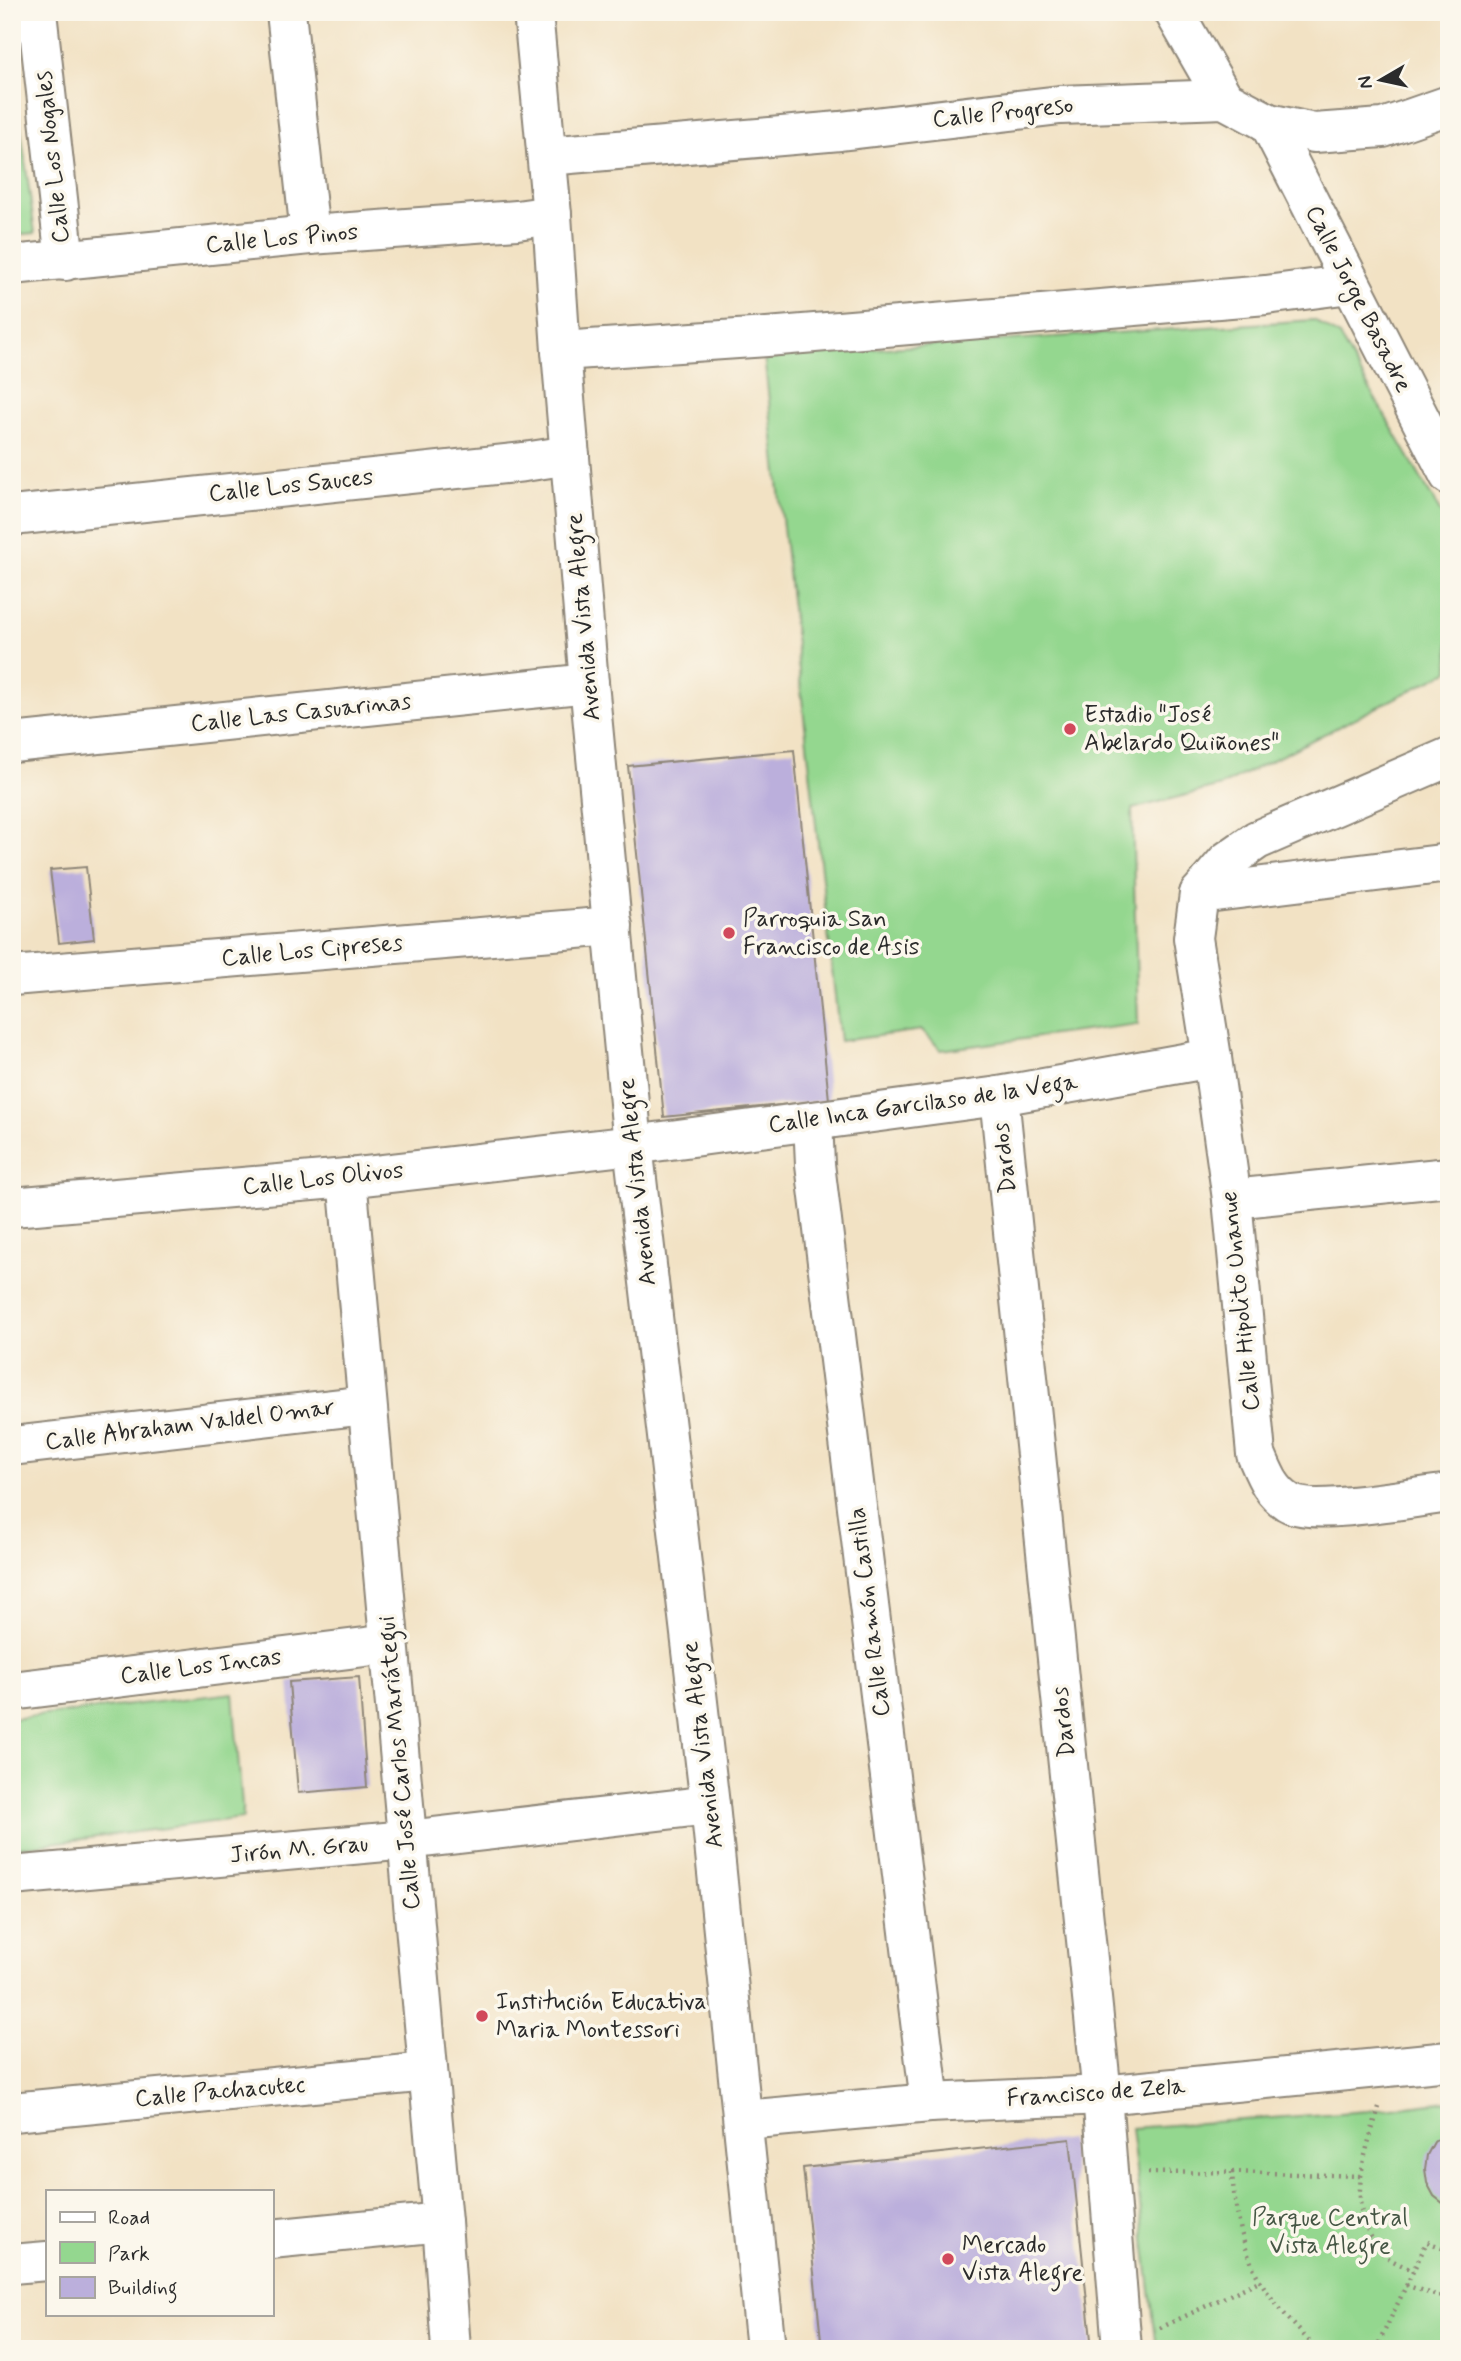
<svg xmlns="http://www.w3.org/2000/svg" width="1461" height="2361" font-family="Mynerve,sans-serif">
<rect width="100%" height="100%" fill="#fbf7ec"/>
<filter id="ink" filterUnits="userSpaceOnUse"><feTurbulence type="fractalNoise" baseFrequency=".0143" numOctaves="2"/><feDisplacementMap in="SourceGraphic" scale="14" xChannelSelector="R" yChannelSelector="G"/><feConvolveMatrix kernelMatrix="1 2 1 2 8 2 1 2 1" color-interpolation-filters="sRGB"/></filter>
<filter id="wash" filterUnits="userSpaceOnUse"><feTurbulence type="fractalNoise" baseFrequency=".00686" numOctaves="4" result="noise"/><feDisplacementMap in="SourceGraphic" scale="28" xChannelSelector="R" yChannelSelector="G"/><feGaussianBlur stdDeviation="1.57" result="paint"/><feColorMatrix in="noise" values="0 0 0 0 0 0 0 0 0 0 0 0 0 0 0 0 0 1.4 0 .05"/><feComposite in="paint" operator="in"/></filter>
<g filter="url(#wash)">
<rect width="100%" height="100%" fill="#f2e2c4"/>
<!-- green -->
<g fill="#94d78f" stroke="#60815d" stroke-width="2">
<polygon points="12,64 35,233 12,235"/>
<polygon points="1314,320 1339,336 1449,527 1449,671 1221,786 1132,809 1138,1024 941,1050 922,1030 840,1041 764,356"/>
<polygon points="233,1693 243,1818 12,1848 12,1719"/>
<polygon points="1449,2101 1449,2349 1157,2349 1131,2128 1368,2111"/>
</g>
<g id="blocks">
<!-- building -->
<g fill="#bbafdc">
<polygon points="794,750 829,1100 664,1117 628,766"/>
<polygon points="86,867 94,939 59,943 50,870"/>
<polygon points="359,1677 367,1787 298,1793 289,1682"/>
<polygon points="1449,2131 1449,2208 1434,2196 1427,2183 1425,2169 1427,2155 1434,2142"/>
<polygon points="1070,2139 1092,2349 822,2349 803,2168"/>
</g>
</g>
</g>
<g filter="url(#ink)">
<use href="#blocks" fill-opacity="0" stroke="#8e8678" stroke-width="2"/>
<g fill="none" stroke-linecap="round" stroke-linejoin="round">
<defs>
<g id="street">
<polyline points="37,12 65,261"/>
<polyline points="286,12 310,235"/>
<polyline points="1174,12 1224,99"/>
<polyline points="1269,123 1449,475"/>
<polyline points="547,156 840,131 1060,105 1224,99 1269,123 1314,133 1383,128 1449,105"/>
<polyline points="12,265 310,235 517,220 552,215"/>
<polyline points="561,351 767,337 1266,295 1350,284"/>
<polyline points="12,516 524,462 570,455"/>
<polyline points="12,743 589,683"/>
<polyline points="1199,894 1449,863"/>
<polyline points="12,976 613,926"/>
<path d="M1212,1058L1232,1199L1256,1454C1264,1472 1270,1491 1288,1502C1311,1517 1418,1497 1449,1493"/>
<polyline points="999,1096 1102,2095 1122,2349"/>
<polyline points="813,1121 815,1164 930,2103"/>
<polyline points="347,1178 442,2222 451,2349"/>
<polyline points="1232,1199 1449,1177"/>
<polyline points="12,1207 347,1178 633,1145"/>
<polyline points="12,1446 367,1405"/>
<polyline points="12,1691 389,1644"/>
<polyline points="12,1876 407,1840 710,1805"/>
<polyline points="12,2112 428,2072"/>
<polyline points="744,2120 930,2103 1102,2095 1449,2061"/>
<polyline points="271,2239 442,2222"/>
<polyline points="12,2264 47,2261"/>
</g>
<g id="secondary">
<polyline points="533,12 552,215 561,351 589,683 633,1145 710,1805 766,2349"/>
<polyline points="633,1145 999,1096 1212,1058 1193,938 1199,894 1227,861 1257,840 1449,757"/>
</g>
</defs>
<!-- street casing -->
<use href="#street" stroke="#8e8678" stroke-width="42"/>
<!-- secondary casing -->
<use href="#secondary" stroke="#8e8678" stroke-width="42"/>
<!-- path -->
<g stroke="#8e8678" stroke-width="4.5" stroke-dasharray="2 5" stroke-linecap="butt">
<path d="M1379,2107C1364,2158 1342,2211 1385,2255C1392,2262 1405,2266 1413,2271"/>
<path d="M1232,2172C1234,2205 1243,2254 1261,2282C1276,2307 1297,2328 1317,2349"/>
<polyline points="1148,2173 1232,2172 1361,2176"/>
<polyline points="1406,2285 1437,2296 1449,2297"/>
<polyline points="1160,2328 1259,2281"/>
<polyline points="1376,2349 1427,2242 1449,2250"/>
</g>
<!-- street -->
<use href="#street" stroke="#fff" stroke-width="38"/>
<!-- secondary -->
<use href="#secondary" stroke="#fff" stroke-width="38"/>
</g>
</g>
<!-- markers -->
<g fill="#d1495b" stroke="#fbf7ec" stroke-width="2.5">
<circle cx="1070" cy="729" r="7"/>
<circle cx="729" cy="933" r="7"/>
<circle cx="482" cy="2016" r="7"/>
<circle cx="948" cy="2259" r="7"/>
</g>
<g text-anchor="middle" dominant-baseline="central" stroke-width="7" stroke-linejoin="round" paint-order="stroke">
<!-- street labels -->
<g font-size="24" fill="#2b2b2b" stroke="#fbf7ec">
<text transform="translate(1003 113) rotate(-6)">Calle Progreso</text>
<text transform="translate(53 157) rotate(-96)">Calle Los Nogales</text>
<text transform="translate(282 239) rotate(-5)">Calle Los Pinos</text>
<text transform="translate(1358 299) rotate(63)">Calle Jorge Basadre</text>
<text transform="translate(291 486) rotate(-6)">Calle Los Sauces</text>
<text transform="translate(584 617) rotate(-95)">Avenida Vista Alegre</text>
<text transform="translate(301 713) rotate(-6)">Calle Las Casuarinas</text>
<text transform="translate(312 951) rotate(-5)">Calle Los Cipreses</text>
<text transform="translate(923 1104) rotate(-8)">Calle Inca Garcilaso de la Vega</text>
<text transform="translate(1005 1158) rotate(-96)">Dardos</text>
<text transform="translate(323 1179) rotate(-6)">Calle Los Olivos</text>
<text transform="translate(638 1182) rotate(-96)">Avenida Vista Alegre</text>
<text transform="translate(1241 1301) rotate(-96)">Calle Hipolito Unanue</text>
<text transform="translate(190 1425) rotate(-7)">Calle Abraham Valdel Omar</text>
<text transform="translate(870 1612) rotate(-97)">Calle Ramón Castilla</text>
<text transform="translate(201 1667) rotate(-7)">Calle Los Incas</text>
<text transform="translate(1064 1722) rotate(-96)">Dardos</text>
<text transform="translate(703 1745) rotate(-97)">Avenida Vista Alegre</text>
<text transform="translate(400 1763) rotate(-95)">Calle José Carlos Mariátegui</text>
<text transform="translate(299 1850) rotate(-5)">Jirón M. Grau</text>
<text transform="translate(220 2092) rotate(-5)">Calle Pachacutec</text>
<text transform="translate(1096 2093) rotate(-4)">Francisco de Zela</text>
</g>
<!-- poi labels -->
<g font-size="24" fill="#2b2b2b" stroke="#fbf7ec" text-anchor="start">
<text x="1084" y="715">Estadio "José<tspan x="1084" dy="28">Abelardo Quiñones"</tspan></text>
<text x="743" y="919">Parroquia San<tspan x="743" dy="28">Francisco de Asis</tspan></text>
<text x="496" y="2002">Institución Educativa<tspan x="496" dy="28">Maria Montessori</tspan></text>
<text x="962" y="2245">Mercado<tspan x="962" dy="28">Vista Alegre</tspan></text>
</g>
<!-- park labels -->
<g font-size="24" fill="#455644" stroke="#fbf7ec">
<text x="1330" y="2218">Parque Central<tspan x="1330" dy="28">Vista Alegre</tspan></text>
</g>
</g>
<!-- margin -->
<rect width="1461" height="2361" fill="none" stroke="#fbf7ec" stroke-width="42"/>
<!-- legend -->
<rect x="46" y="2190" width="228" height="126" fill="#fbf7ec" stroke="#a8a59f" stroke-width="2"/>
<rect x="60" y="2212" width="35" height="10" fill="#ffffff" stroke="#a8a59f" stroke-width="2"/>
<text x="108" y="2224" font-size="21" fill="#2b2b2b">Road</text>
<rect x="60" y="2242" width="35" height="21" fill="#94d78f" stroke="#a8a59f" stroke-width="2"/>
<text x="108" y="2260" font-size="21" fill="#2b2b2b">Park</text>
<rect x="60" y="2277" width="35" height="21" fill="#bbafdc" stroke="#a8a59f" stroke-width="2"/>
<text x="108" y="2294" font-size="21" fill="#2b2b2b">Building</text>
<!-- north arrow -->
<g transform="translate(1381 80) rotate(261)" stroke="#fbf7ec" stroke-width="5" paint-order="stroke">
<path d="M0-5L12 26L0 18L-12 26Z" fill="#2b2b2b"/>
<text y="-10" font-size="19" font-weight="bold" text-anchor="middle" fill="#2b2b2b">N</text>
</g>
</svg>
